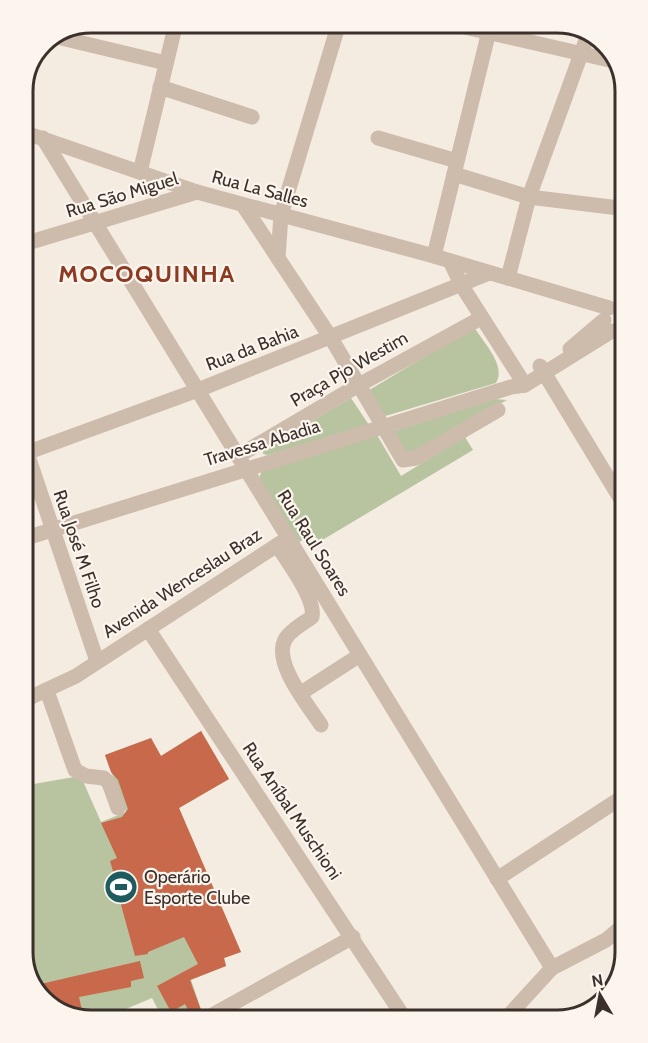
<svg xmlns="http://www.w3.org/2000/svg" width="648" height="1043" font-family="Cabin,sans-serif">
<rect width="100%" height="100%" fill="#f4ebe1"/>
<!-- green -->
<g fill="#b8c4a0">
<path d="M474,327C483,342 507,366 496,383L382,417L366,392Z"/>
<polygon points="351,398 369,425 268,455 263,454 263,450"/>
<polygon points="495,399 507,400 413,453 406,453 394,431"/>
<polygon points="377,435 401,476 465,437 473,450 314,545 309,536 296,544 258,480 262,471"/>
<polygon points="201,731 229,779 179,808 241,952 224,958 226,966 191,980 202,1012 187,1019 163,1019 152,998 100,1020 87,1020 53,1009 30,982 28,785 74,777 82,779 101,822 126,812 105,755 151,738 161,756"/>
</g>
<!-- building -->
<g fill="#c8694b">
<polygon points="201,731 229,779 179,808 241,952 224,958 226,966 190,980 201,1010 192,1017 185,1004 171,1012 157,986 198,964 184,937 148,952 148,954 135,956 120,901 134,897 126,880 117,885 110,861 117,858 101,823 122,817 128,809 118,780 111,772 105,755 151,738 161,756"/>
<polygon points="140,961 144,978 131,981 131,987 79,997 84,1019 53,1009 32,986"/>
</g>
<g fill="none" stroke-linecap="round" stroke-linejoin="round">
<!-- minor -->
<g stroke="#cdbbac" stroke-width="15">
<polyline points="339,23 281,215 278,258 331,338 403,460 416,458 498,410"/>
<polyline points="447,23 618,62"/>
<polyline points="57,37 166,63"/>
<polyline points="160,87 252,117"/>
<polyline points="23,132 197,192 434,256 609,308"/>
<polyline points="43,138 552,968"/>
<polyline points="378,138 457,161"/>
<polyline points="140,172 176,23"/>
<polyline points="454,174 529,197 619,208"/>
<polyline points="243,205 278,258"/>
<polyline points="24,244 197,192"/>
<polyline points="434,256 491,23"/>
<polyline points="450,261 462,286 525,385"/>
<polyline points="508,278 529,197 589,32"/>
<polyline points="570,349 604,320"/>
<polyline points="540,366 622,501"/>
<polyline points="26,450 97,661"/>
<polyline points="26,453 198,390 489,273"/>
<polyline points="238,456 357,386 481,318"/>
<polyline points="26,538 511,387 525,385 612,331"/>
<path d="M277,545C287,561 316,599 312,617C304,623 292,629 286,638C271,661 308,705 321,725"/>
<polyline points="148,629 403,1016"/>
<polyline points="47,691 75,770 86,776 104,778 109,783 118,808"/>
<polyline points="301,693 360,655"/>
<polyline points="27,699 76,676 288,538"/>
<polyline points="497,879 624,796"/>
<polyline points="510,1014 552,968 606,940 625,924"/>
<polyline points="205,1019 353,937"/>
</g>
</g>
<!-- icons -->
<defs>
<symbol id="stadium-disc" viewBox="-11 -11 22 22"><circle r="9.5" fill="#1f5a5e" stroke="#fbf5ee"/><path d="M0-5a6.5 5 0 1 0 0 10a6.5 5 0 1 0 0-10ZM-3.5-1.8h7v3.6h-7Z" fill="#fff"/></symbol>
</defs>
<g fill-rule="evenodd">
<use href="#stadium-disc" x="102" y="868" width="38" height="38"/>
</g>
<g text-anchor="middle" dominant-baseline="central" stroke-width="4.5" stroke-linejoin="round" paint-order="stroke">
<!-- street labels -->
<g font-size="18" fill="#3b302b" stroke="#fbf5ee">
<text transform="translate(260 189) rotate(15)">Rua La Salles</text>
<text transform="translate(122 195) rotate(-17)">Rua São Miguel</text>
<text transform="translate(252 348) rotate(-21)">Rua da Bahia</text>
<text transform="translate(349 369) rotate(-30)">Praça Pjo Westim</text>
<text transform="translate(262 443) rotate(-17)">Travessa Abadia</text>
<text transform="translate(314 543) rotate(58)">Rua Raul Soares</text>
<text transform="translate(79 549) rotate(71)">Rua José M Filho</text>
<text transform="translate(182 583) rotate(-33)">Avenida Wenceslau Braz</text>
<text transform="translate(292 811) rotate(56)">Rua Aníbal Muschioni</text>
</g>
<!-- poi labels -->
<g font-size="18" fill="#3b302b" stroke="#fbf5ee" text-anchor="start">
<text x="144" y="877">Operário<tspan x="144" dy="21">Esporte Clube</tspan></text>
</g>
<!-- district labels -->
<g font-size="24" font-weight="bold" letter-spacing="1.5" fill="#8c3b22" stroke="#fbf5ee">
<text x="147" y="273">MOCOQUINHA</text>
</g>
</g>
<!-- crop -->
<path d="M0 0H648V1043H0ZM91 33H557A58 58 0 0 1 615 91V952A58 58 0 0 1 557 1010H91A58 58 0 0 1 33 952V91A58 58 0 0 1 91 33Z" fill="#fbf5ee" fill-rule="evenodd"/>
<path fill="none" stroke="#3b302b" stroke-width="3" d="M91 33H557A58 58 0 0 1 615 91V952A58 58 0 0 1 557 1010H91A58 58 0 0 1 33 952V91A58 58 0 0 1 91 33Z"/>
<!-- north arrow -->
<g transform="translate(600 995) rotate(350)" stroke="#fbf5ee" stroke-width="4.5" paint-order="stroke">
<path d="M0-4.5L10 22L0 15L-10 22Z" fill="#3b302b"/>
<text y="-9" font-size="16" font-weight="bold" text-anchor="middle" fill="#3b302b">N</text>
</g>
</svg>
